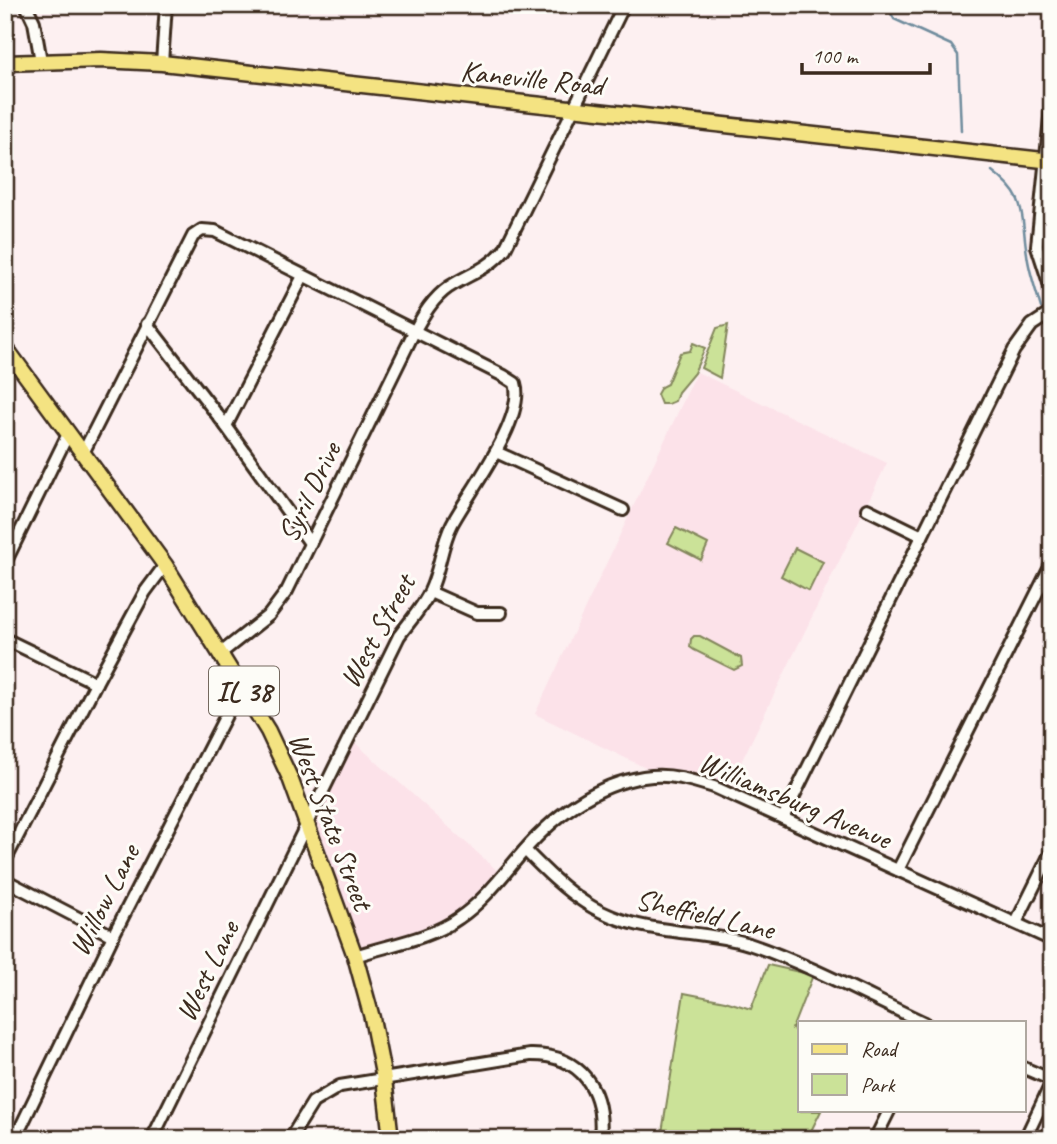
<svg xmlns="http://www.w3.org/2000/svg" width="1057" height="1144" font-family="Caveat,sans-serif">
<rect width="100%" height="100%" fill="#fdf0f1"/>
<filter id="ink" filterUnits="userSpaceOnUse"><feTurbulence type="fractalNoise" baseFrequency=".0143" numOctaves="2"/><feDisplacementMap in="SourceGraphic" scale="14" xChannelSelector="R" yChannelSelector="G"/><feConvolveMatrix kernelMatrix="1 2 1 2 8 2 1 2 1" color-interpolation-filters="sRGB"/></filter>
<g filter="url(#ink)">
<!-- built -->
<g fill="#fce2e9">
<polygon points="697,372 887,463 727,791 656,773 535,714"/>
<polygon points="351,739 501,874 479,899 446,923 356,953 310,824"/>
</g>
<!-- green -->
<g fill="#cbe298" stroke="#83865b" stroke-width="2">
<polygon points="728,325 720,378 701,368 717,328"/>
<polygon points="693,343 705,348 694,373 678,392 675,401 668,404 661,404 657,394 661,387 667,384 680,353 690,351"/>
<polygon points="676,528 708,544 701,560 668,543"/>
<polygon points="795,548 823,562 809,591 781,576"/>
<polygon points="694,636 700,636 741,658 742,666 734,670 694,650 690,647 691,639"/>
<polygon points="768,965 813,975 792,1029 800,1032 800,1111 821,1111 807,1139 661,1139 684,993 725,1001 751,1009"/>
</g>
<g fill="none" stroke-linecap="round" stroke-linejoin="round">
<!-- stream -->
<g stroke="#6f8c9d" stroke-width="2.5">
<polyline points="893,5 891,13 894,19 951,45 958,55 961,131"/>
<path d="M992,171C1029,199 1020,213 1027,254C1029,272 1036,290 1041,308"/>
<polyline points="1051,333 1052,334"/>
</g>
<defs>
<g id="minor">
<polyline points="26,5 34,22 41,61"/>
<polyline points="162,63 166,5"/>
<polyline points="1052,98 1037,246 1052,292"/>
<polyline points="147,324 226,426 310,543"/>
<polyline points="226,426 303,276"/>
<polyline points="496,452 623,510"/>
<path d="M83,453L193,236L202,230L215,231L504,376L515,383C526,419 469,492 452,524C441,545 440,570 430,591C423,607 409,622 399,636L152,1139"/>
<polyline points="867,509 922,536"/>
<polyline points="5,563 68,434"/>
<polyline points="430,592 477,613 501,613"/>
<polyline points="5,639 96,683"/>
<path d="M221,653L269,615L287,591L414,332C423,315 433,298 449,287C469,274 489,269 505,249L624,5"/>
<polyline points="783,818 1014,350 1032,325 1052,312"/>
<path d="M525,850C568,894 597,920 660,929C690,934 720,935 749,944C808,964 869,997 925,1023"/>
<polyline points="5,861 96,683 145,592 165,565"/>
<polyline points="898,870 1052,563"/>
<polyline points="5,880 113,936"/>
<polyline points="1016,923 1052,850"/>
<path d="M355,956C388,945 430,939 459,918C484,901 502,876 522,853C555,815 599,781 652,776C673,774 694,781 714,787L1052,940"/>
<polyline points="1024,1068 1052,1080"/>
<polyline points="5,1128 28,1139"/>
<polyline points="15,1139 113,936 241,686"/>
<path d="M290,1139L313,1102L340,1086L530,1055C582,1054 605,1091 600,1139"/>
<polyline points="875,1139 889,1111"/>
<polyline points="1025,1139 1052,1082"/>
</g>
<g id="major">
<polyline points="5,63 101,60 162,63 1052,161"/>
<polyline points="5,347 165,565 268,731 290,778 355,956 372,1018 384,1079 391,1139"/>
</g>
</defs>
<!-- minor casing -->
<use href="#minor" stroke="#3b2a1e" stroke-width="16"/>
<!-- major casing -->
<use href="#major" stroke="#3b2a1e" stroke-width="19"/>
<!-- minor -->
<use href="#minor" stroke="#fdfcf7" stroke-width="10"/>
<!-- major -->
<use href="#major" stroke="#f4e382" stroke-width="14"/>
</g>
</g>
<g text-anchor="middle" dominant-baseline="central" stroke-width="6" stroke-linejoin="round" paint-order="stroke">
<!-- shield labels -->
<rect fill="#fdfcf7" stroke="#75695f" stroke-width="2" x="209" y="666.5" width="70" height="49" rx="5"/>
<g font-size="28" font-weight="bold" fill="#3b2a1e">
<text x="244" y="691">IL 38</text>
</g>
<!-- street labels -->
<g font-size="30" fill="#3b2a1e" stroke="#fdfcf7">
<text transform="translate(532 78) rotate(6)">Kaneville Road</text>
<text transform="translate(309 492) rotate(-64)">Syril Drive</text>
<text transform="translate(377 631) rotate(-61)">West Street</text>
<text transform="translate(795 800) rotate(23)">Williamsburg Avenue</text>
<text transform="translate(331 821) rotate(69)">West State Street</text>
<text transform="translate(104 900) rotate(-63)">Willow Lane</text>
<text transform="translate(705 914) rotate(13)">Sheffield Lane</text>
<text transform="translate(207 971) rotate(-64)">West Lane</text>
</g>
</g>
<!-- margin -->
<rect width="1057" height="1144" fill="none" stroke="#fdfcf7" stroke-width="28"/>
<rect x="14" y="14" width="1029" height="1116" fill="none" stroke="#3b2a1e" stroke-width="2.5" filter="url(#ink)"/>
<!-- legend -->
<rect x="798" y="1021" width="228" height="91" fill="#fdfcf7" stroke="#afa8a0" stroke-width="2"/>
<rect x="812" y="1044" width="35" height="10" fill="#f4e382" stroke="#afa8a0" stroke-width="2"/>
<text x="861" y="1056" font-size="21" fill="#3b2a1e">Road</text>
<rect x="812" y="1074" width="35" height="21" fill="#cbe298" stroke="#afa8a0" stroke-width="2"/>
<text x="861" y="1092" font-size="21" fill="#3b2a1e">Park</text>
<!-- scale -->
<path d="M802 63v10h128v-10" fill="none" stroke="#3b2a1e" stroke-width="3.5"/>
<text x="812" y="63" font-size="21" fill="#3b2a1e" stroke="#fdfcf7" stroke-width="5" paint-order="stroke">100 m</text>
</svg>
